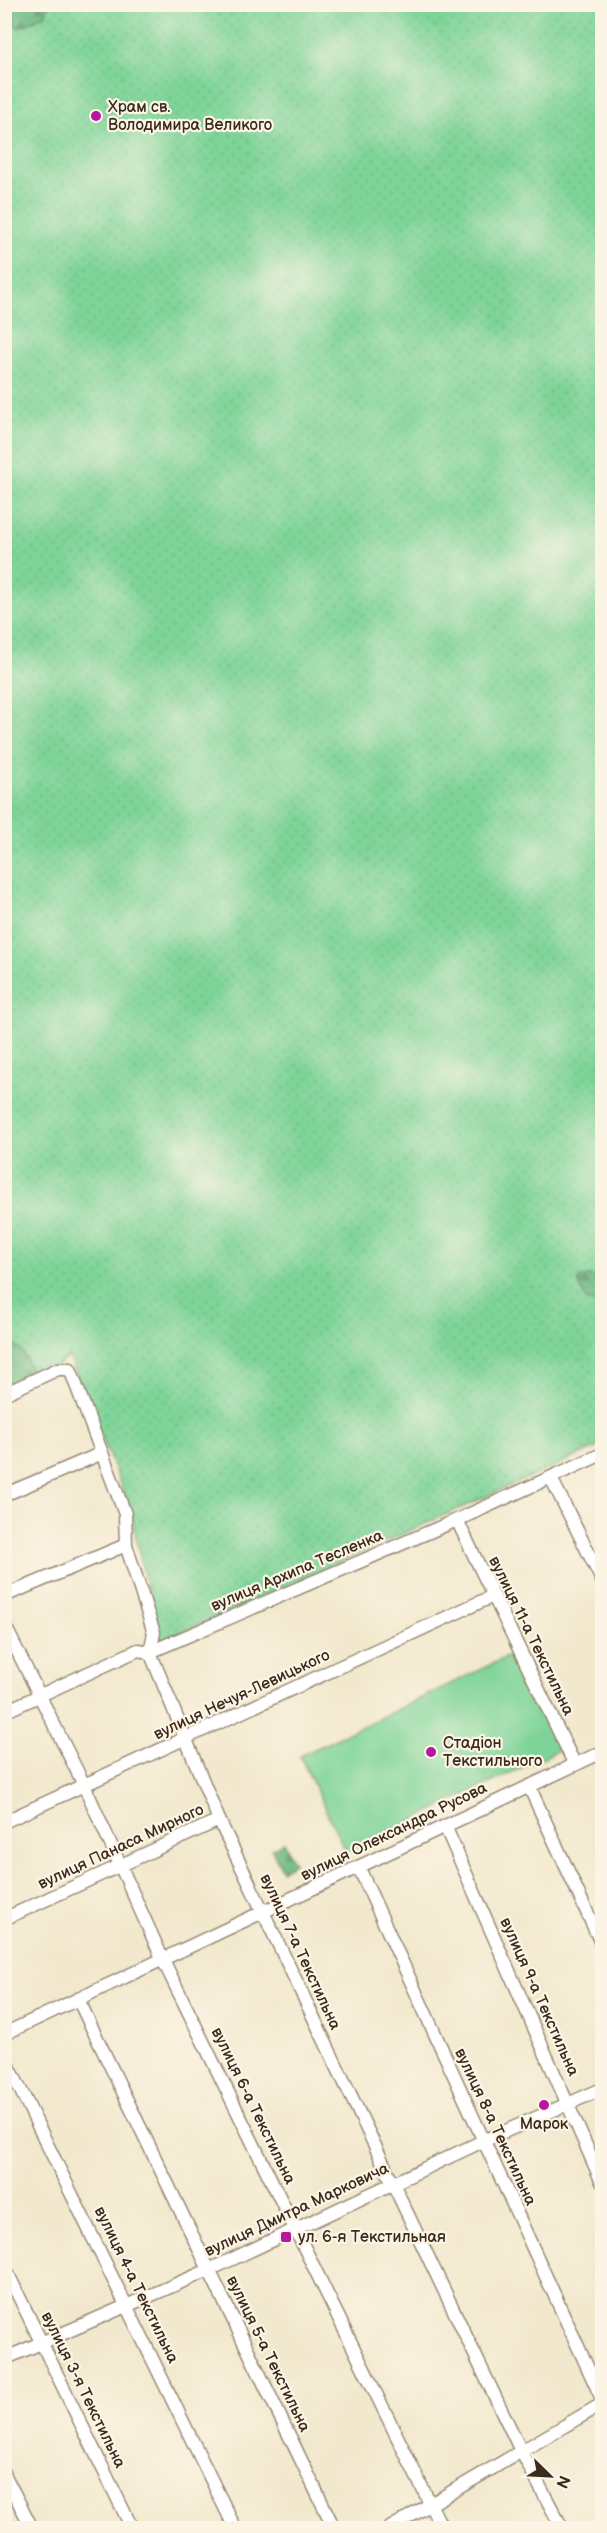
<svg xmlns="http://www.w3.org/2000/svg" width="607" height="2533" font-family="'Balsamiq Sans',sans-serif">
<defs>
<pattern id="grass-dots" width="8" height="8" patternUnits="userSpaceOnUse" patternTransform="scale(1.5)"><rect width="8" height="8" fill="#7ed498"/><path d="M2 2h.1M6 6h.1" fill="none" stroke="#6eb683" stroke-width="1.8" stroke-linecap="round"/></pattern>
<pattern id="forest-firs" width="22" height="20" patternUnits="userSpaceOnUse" patternTransform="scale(1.5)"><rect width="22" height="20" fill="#66b680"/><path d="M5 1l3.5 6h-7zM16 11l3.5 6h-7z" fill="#559468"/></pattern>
</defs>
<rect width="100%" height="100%" fill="#fcf5e5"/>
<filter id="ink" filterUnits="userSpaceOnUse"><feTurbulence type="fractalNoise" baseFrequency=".0167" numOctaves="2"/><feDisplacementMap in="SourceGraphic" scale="12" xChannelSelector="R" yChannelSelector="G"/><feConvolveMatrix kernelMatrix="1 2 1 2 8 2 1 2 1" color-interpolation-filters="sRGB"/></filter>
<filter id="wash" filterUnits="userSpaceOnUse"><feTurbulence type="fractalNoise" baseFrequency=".008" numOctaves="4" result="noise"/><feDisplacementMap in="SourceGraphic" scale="24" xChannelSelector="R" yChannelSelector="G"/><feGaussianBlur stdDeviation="1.35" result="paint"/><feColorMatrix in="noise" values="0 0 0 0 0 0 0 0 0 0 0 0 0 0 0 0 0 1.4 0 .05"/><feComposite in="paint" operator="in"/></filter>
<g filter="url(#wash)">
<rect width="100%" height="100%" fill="#f2e8cd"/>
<!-- grass -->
<polygon fill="url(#grass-dots)" stroke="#5c7f5b" stroke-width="1.5" points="5,5 602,5 602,1445 158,1643 130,1508 69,1356 57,1366 5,1389"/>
<!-- forest -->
<g fill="url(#forest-firs)" stroke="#50704f" stroke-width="1.5">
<polygon points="13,5 13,4 49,5 45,15 19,28 14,23"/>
<polygon points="588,1276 602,1281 602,1305 586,1300 578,1280"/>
<polygon points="5,1339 22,1351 33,1375 5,1389"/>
<polygon points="284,1842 294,1863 282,1870 272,1849"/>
</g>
<!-- green -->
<polygon fill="#7ed498" stroke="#5c7f5b" stroke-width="1.5" points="515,1653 561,1749 346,1852 300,1756"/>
</g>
<g filter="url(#ink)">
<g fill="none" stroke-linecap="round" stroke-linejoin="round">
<defs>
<g id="minor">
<polyline points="4,1394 58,1369 70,1369 125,1514 126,1545 154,1633 150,1652 219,1820 521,2451 562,2528"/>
<polyline points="551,1478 602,1580"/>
<polyline points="4,1495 100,1454"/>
<polyline points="457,1520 575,1765"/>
<polyline points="4,1596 126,1545"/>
<polyline points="4,1624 84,1785 163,1960 442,2528"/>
<polyline points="4,1712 138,1650 150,1652 457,1520 602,1454"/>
<polyline points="529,1786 602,1945"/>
<polyline points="4,1822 493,1596"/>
<polyline points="445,1826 602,2182"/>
<polyline points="359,1868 602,2399"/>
<polyline points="4,1919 219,1820"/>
<polyline points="78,1999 334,2528"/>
<polyline points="4,2034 602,1752"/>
<polyline points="4,2056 235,2528"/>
<polyline points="4,2266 132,2528"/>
<polyline points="4,2359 209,2270 483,2141 602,2089"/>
<polyline points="4,2474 32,2528"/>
<polyline points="390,2528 602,2404"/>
</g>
</defs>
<!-- minor casing -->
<use href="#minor" stroke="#968976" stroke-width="15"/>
<!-- minor -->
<use href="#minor" stroke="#fff" stroke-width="12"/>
</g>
</g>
<!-- markers -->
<g fill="#b5179e" stroke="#fcf5e5" stroke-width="2">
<circle cx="96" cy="116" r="6"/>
<circle cx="431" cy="1752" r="6"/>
<circle cx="544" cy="2105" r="6"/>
<rect x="280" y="2231" width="12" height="12" rx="3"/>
</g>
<g text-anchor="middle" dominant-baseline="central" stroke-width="4.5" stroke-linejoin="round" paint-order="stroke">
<!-- poi labels -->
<g font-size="16" fill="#3b2a1e" stroke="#fcf5e5" text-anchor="start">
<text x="108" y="107">Храм св.<tspan x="108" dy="18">Володимира Великого</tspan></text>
<text x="443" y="1743">Стадіон<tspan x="443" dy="18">Текстильного</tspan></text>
<text x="544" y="2124" text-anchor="middle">Марок</text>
<text x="298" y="2237">ул. 6-я Текстильная</text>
</g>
<!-- street labels -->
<g font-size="16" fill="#3b2a1e" stroke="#fcf5e5">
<text transform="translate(297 1571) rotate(-23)">вулиця Архипа Тесленка</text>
<text transform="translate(531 1636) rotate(64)">вулиця 11-а Текстильна</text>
<text transform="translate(242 1695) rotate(-25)">вулиця Нечуя-Левицького</text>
<text transform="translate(394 1832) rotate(-26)">вулиця Олександра Русова</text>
<text transform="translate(121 1847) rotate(-25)">вулиця Панаса Мирного</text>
<text transform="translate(300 1952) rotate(65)">вулиця 7-а Текстильна</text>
<text transform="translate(539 1997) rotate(66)">вулиця 9-а Текстильна</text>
<text transform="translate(253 2106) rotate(64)">вулиця 6-а Текстильна</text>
<text transform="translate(495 2127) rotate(65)">вулиця 8-а Текстильна</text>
<text transform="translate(297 2210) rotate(-25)">вулиця Дмитра Марковича</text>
<text transform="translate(136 2285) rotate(64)">вулиця 4-а Текстильна</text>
<text transform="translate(268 2354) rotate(64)">вулиця 5-а Текстильна</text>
<text transform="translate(83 2390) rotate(64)">вулиця 3-я Текстильна</text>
</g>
</g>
<!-- margin -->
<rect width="607" height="2533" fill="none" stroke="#fcf5e5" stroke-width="24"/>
<!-- north arrow -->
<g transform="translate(550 2476) rotate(114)" stroke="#fcf5e5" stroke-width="4.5" paint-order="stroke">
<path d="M0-4.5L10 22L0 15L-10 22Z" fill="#3b2a1e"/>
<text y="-9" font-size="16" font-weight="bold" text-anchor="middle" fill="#3b2a1e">N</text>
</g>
</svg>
